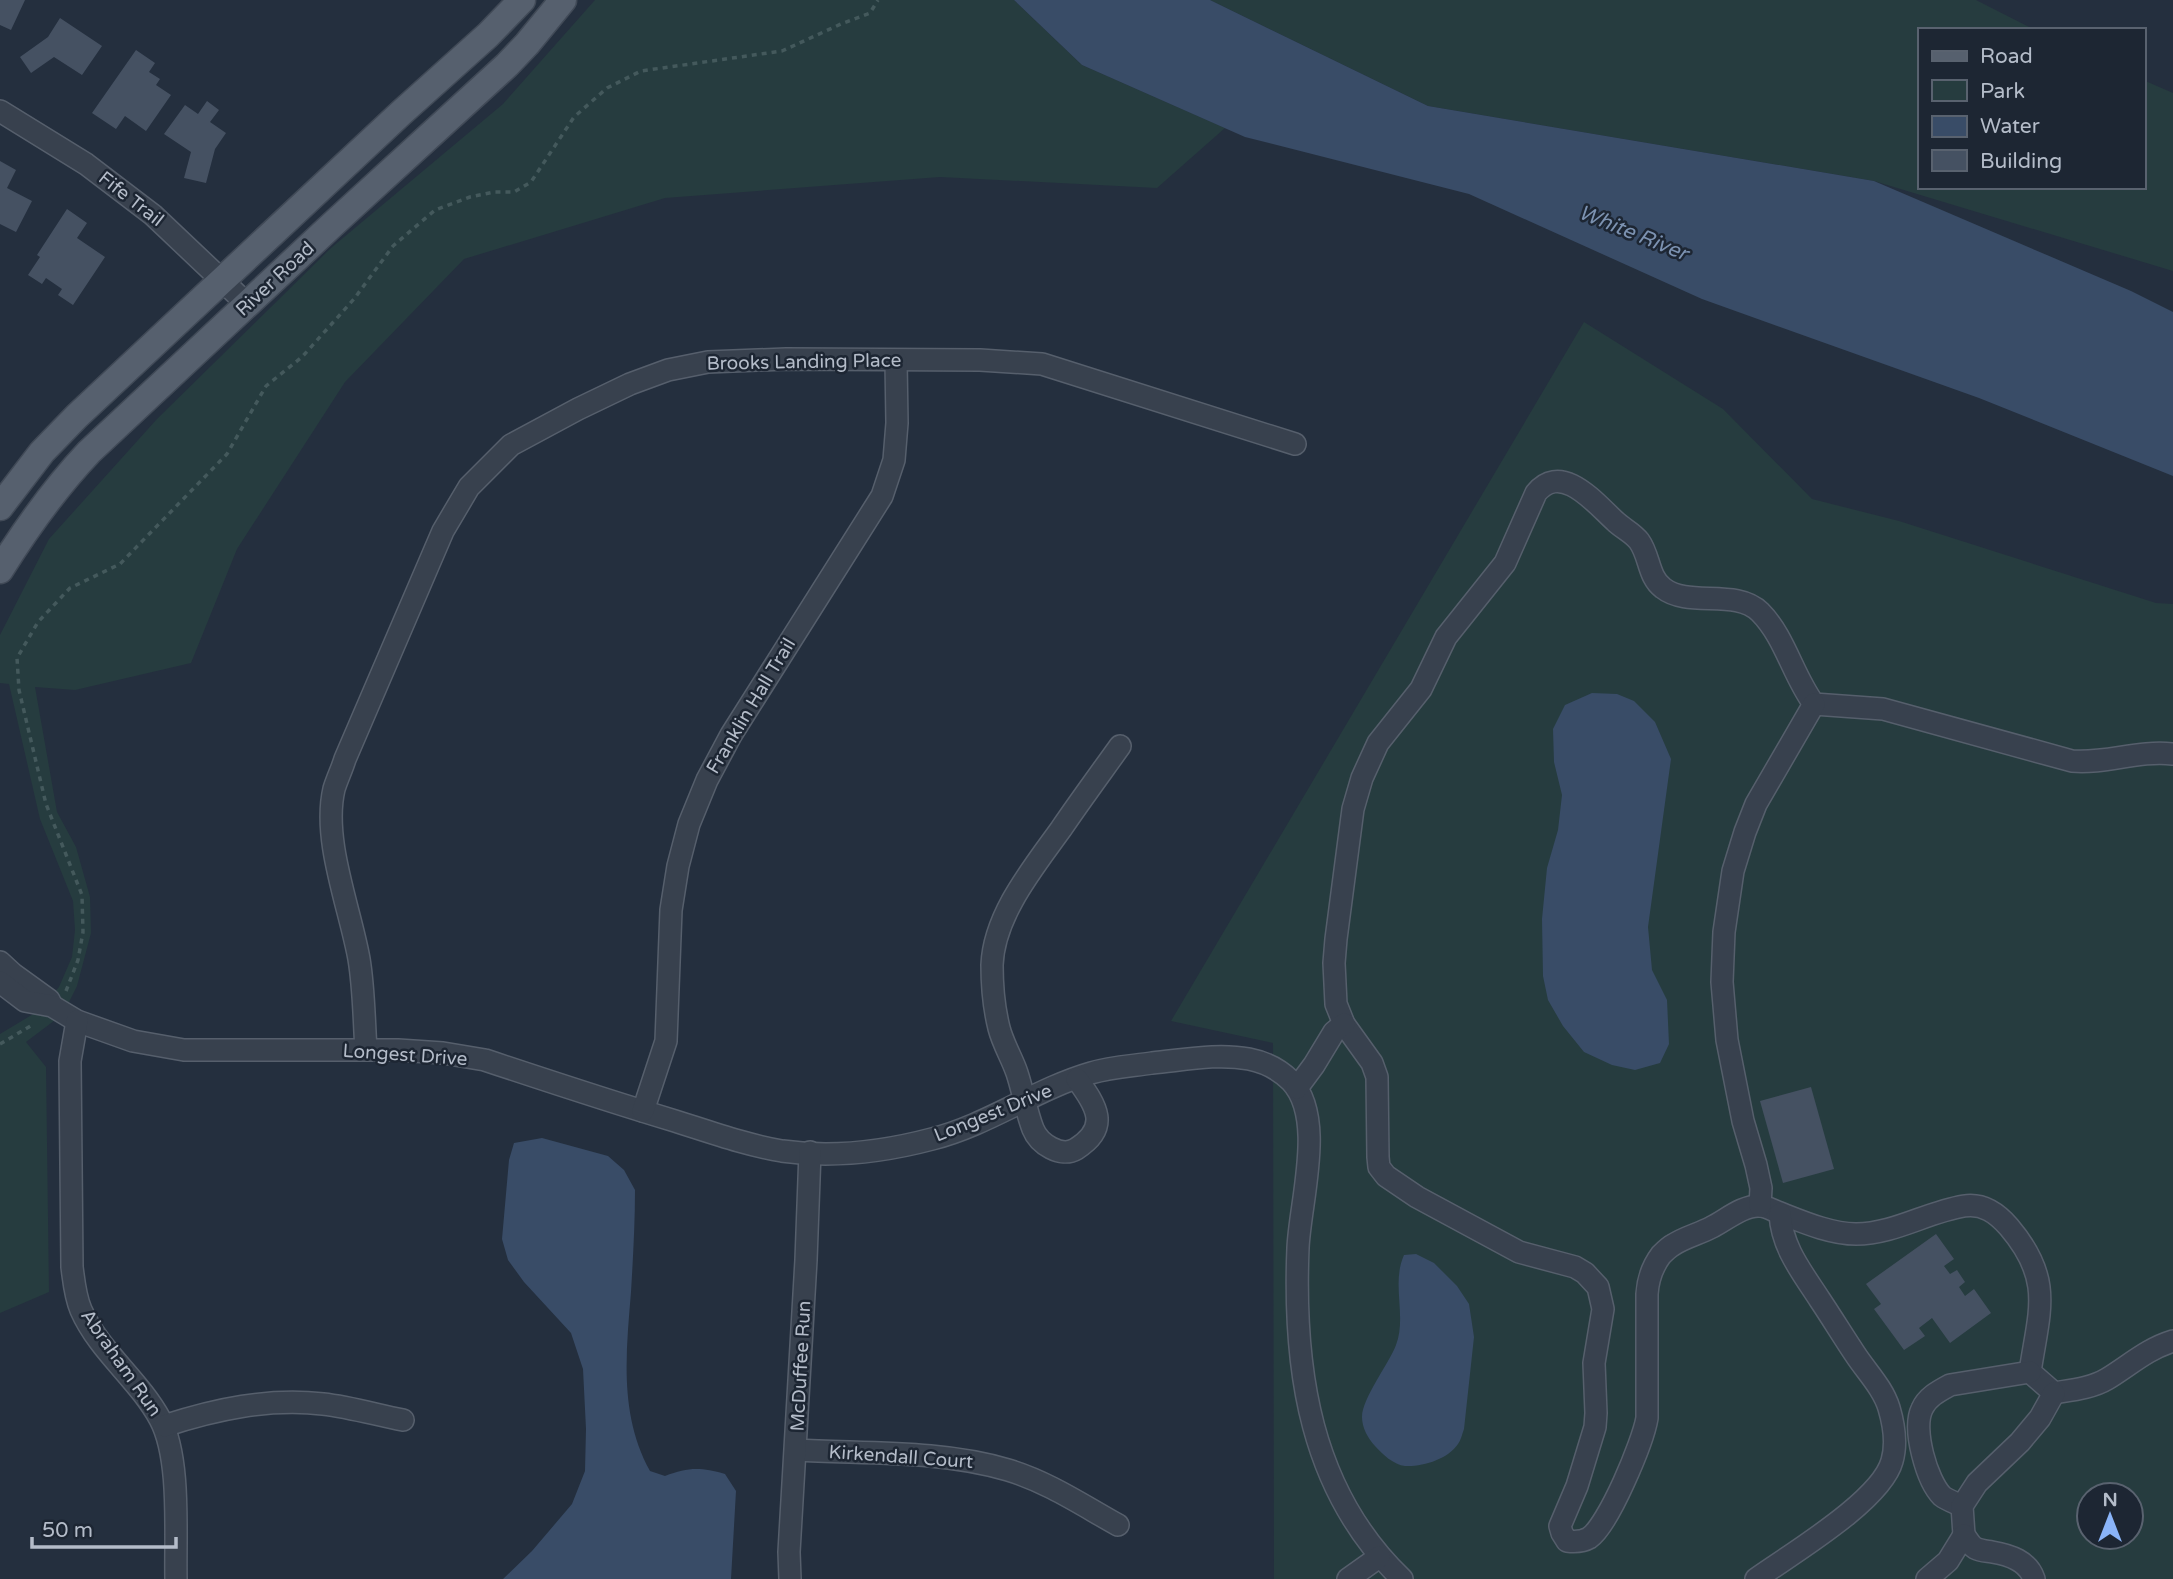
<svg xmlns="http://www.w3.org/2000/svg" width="2173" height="1579" font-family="'Varela Round',sans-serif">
<rect width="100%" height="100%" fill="#242f3e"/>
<!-- green -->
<g fill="#263c3f" fill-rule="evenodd">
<polygon points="595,0 1014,0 1082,65 1225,128 1157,188 940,177 665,198 464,259 345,382 237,549 191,663 75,690 35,687 57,812 76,847 90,897 91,933 77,986 69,1002 67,1011 26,1042 46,1067 49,1292 0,1313 0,1034 40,1010 59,987 72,957 75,930 73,901 40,819 9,684 0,683 0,635 49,539 157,419 331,248 503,104"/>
<polygon points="1210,0 1976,0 2035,30 1919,30 1919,187 2143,187 2143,80 2173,93 2173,271 1874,181 1428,106"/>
<path d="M1584,322L1723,409L1812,499L1899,521L2156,603L2173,604V1579H1274L1273,1043L1171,1021ZM2089,1495H2131V1537H2089Z"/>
</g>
<!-- water -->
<g fill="#394c67">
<polygon points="1014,0 1210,0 1428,106 1874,181 2131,291 2173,312 2173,476 1979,398 1702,299 1469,194 1245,137 1082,65"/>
<polygon points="1592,693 1617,694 1634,701 1655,722 1671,759 1648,927 1652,970 1667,1000 1669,1044 1660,1063 1635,1070 1612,1065 1584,1052 1563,1026 1548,1000 1543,976 1542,919 1547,868 1558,830 1562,795 1554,762 1553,729 1565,705"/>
<path d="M542,1138L608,1156L624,1170L635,1190C635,1224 633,1258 631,1292C626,1353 619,1415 650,1471L665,1476C688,1467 701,1467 725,1474L736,1491L731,1579H503L532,1551L572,1504L585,1471L586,1429L583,1369L571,1333L524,1282L508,1260L502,1239L509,1160L514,1143Z"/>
<path d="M1416,1254L1434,1263L1457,1286L1469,1304L1474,1337L1464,1429C1462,1434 1461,1440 1458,1444C1448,1459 1423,1467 1405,1466C1394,1465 1382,1454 1375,1446C1368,1438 1362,1428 1362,1417C1362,1398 1389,1364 1396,1345C1407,1316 1391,1284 1404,1255Z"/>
</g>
<!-- building -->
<g fill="#455162">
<polygon points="0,0 25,0 11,30 0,25"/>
<polygon points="60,18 102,46 82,75 54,57 31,73 20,57 48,37"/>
<polygon points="136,50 155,63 149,72 160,79 156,85 171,95 146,131 125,116 116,129 92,113"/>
<polygon points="207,101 219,110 210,122 226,133 215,149 206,183 184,178 191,152 164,134 185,105 198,114"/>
<polygon points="0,161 16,170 7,188 32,201 16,232 0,224"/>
<polygon points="67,209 87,223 77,238 105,257 73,305 58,295 62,289 46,278 42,284 28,275 40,257 37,255"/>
<polygon points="1811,1087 1834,1169 1783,1183 1760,1101"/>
<polygon points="1936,1234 1954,1259 1944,1266 1950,1274 1957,1270 1965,1282 1959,1287 1965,1296 1974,1289 1991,1313 1950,1343 1932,1318 1919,1328 1925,1336 1904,1350 1874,1309 1881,1304 1866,1284"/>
</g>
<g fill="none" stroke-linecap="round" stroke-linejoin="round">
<defs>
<g id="minor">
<polyline points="0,111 86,164 153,215 248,305"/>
<path d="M2173,754C2138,750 2106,764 2072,761L1883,709L1814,704C1793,676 1785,637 1760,612C1736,588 1688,608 1663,588C1648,577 1650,556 1639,541C1633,533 1622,528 1615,521C1596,504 1562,461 1536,493L1505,563L1446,637L1421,689L1378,743L1362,778L1353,809L1336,939L1334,963L1336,1004L1344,1024L1372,1063L1377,1077L1378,1157L1379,1167L1386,1176L1417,1197L1519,1252L1575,1267L1585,1273L1598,1287L1603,1309L1594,1363L1596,1413L1595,1427L1577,1486L1560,1526L1562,1533L1567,1541C1575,1542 1582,1542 1589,1538C1608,1526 1643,1442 1647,1418V1294C1648,1279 1652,1267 1661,1255C1664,1252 1669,1247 1673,1245C1685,1237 1699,1234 1712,1227C1726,1220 1743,1205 1760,1206C1766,1206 1774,1211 1780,1213C1803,1222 1831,1234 1856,1234C1894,1234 1927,1212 1964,1206C1983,1203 1997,1213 2009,1227C2054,1280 2039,1311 2030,1372L2054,1393C2072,1390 2092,1388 2107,1379C2130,1365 2147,1349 2173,1341"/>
<polyline points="0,962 13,974 49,1000 51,1004"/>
<path d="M0,982L25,1001L52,1006L77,1021L133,1041L184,1050H398L443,1053L485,1060C548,1081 612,1102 675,1121C710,1132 746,1145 782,1151C832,1158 883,1152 932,1139C988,1125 1036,1089 1091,1073C1111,1067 1132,1066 1152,1063C1184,1060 1217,1053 1249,1059C1264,1062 1280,1070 1291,1081C1326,1118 1300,1201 1298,1248C1293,1370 1310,1491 1402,1579"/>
<path d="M77,1021L70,1061L72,1267C74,1282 75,1296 81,1310C99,1351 139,1380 160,1419C181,1458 175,1534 176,1579"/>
<path d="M366,1050C364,1020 364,989 359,959C350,908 322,840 334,789C337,779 342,769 345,759L443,531L469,487L511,445L578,409L630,384L668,370L708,362L786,359L980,360L1042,364L1295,444"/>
<path d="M1077,1079C1096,1106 1111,1127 1076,1149C1061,1158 1039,1144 1033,1129C1026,1111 1023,1091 1017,1073C1012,1058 1003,1044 999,1028C994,1008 992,986 992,965C994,915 1033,868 1061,829C1080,801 1100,774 1120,746"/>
<polyline points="1297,1088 1314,1065 1334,1032 1344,1024"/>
<polyline points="643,1111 666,1041 671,910 678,866 689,824 707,780 731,735 882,496 894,460 897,423 896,361"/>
<polyline points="1760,1206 1761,1188 1756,1165 1743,1121 1727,1040 1722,982 1724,932 1733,871 1745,832 1756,804 1814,704"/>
<path d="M164,1426C216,1409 268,1398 323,1404C350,1407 377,1415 403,1420"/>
<path d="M796,1450C865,1454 942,1450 1008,1470C1048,1482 1082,1505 1118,1525"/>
<path d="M1962,1506C1956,1503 1947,1500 1942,1496C1927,1481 1912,1429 1922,1409C1927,1397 1939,1391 1950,1385L2030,1372"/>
<polyline points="1964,1535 1962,1506 1977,1483 2020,1442 2040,1418 2054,1393"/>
<polyline points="790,1579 789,1552 806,1260 810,1152"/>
<polyline points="1348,1579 1379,1557"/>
<path d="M1756,1579C1791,1554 1881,1501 1892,1461C1897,1444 1894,1425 1889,1408C1883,1388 1866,1371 1855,1354C1843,1336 1832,1318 1820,1300C1802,1272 1782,1248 1780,1214"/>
<path d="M1927,1579L1948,1561L1964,1535C1968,1540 1970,1545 1975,1548C1981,1551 1986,1551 1992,1552C2010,1555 2028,1561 2034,1579"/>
</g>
<g id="major">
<polyline points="0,507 42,452 77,416 401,113 488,35 522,0"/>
<path d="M0,570C27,527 54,489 89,452L332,225L507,65L527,44L563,0"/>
</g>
</defs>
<!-- minor casing -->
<use href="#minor" stroke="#565f6c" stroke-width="24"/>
<!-- major casing -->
<use href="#major" stroke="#414a57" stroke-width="29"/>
<!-- path -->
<g stroke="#44595c" stroke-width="3.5" stroke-dasharray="5 5" stroke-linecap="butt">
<polyline points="66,991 78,960 83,932 82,895 46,804 19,690 17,658 38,622 70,588 120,564 227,454 266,386 302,357 354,299 393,246 435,210 470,197 494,192 514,192 531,182 574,117 607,88 641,71 782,51 841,24 870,13 878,0"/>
<polyline points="0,1044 34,1024"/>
</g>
<!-- minor -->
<use href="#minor" stroke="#38414e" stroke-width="21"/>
<!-- major -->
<use href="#major" stroke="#56606e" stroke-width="26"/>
</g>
<g text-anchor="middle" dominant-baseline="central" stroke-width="5" stroke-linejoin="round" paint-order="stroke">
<!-- street labels -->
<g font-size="19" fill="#b4bcc9" stroke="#1d2633">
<text transform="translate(131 199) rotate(38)">Fife Trail</text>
<text transform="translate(275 279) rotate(-43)">River Road</text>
<text transform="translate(804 362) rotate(-1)">Brooks Landing Place</text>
<text transform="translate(751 706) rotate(-59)">Franklin Hall Trail</text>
<text transform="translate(405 1055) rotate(4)">Longest Drive</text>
<text transform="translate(993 1113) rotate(-22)">Longest Drive</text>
<text transform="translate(121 1363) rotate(55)">Abraham Run</text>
<text transform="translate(801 1366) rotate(-87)">McDuffee Run</text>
<text transform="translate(901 1457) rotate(4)">Kirkendall Court</text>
</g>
<!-- water labels -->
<g font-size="21" font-style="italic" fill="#7c92b1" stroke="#1d2633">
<text transform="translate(1633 233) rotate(22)">White River</text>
</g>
</g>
<!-- legend -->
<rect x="1918" y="28" width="228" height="161" fill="#1d2633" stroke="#59626f" stroke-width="2"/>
<rect x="1932" y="51" width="35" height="10" fill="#56606e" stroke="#59626f" stroke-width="2"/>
<text x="1980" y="63" font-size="21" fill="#b4bcc9">Road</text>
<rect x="1932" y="80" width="35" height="21" fill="#263c3f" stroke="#59626f" stroke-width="2"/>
<text x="1980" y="98" font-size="21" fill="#b4bcc9">Park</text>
<rect x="1932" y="116" width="35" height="21" fill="#394c67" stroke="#59626f" stroke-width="2"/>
<text x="1980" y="133" font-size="21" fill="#b4bcc9">Water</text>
<rect x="1932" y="150" width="35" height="21" fill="#455162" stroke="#59626f" stroke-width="2"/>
<text x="1980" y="168" font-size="21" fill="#b4bcc9">Building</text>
<!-- north arrow -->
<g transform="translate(2110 1516)"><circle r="33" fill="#1d2633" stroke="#59626f" stroke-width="2"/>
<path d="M0-5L12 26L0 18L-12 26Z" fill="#8ab4f8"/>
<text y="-10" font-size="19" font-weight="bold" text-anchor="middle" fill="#b4bcc9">N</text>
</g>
<!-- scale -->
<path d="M32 1537v10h144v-10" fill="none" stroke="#b4bcc9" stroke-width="3.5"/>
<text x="42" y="1537" font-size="21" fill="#b4bcc9" stroke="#1d2633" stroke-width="5" paint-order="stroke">50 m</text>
</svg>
